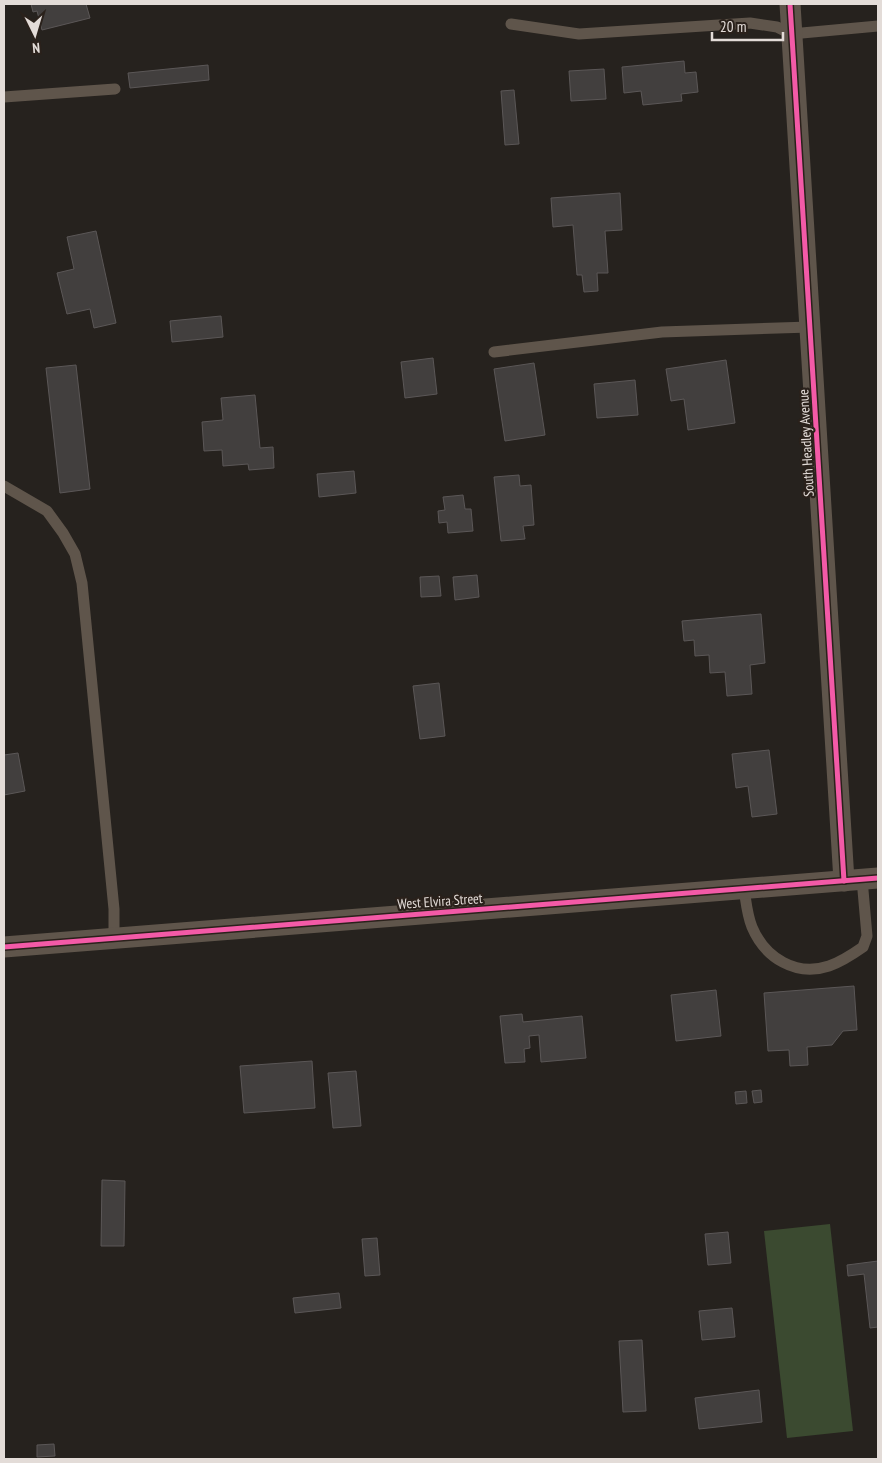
<svg xmlns="http://www.w3.org/2000/svg" width="882" height="1463" font-family="'PT Sans Narrow',sans-serif">
<rect width="100%" height="100%" fill="#26221e"/>
<!-- green -->
<polygon fill="#3b4a30" points="830,1224 853,1431 787,1438 764,1231"/>
<!-- building -->
<g fill="#423f3e" stroke="#5b5757">
<polygon points="31,4 86,4 90,18 42,30 37,11 33,12"/>
<polygon points="684,61 685,73 696,72 698,92 681,94 682,101 643,105 641,91 624,93 622,67"/>
<polygon points="208,65 209,80 130,88 128,73"/>
<polygon points="604,69 606,99 571,101 569,71"/>
<polygon points="514,90 519,144 505,145 501,91"/>
<polygon points="620,193 622,230 605,231 608,273 597,273 598,291 584,292 582,275 577,275 573,225 553,227 551,198"/>
<polygon points="96,231 116,323 94,328 90,309 67,314 57,273 74,269 67,237"/>
<polygon points="221,316 223,337 172,342 170,321"/>
<polygon points="433,358 437,394 405,398 401,362"/>
<polygon points="726,360 735,423 688,430 684,399 671,401 666,369"/>
<polygon points="534,363 545,435 505,441 494,369"/>
<polygon points="76,365 90,489 60,493 46,368"/>
<polygon points="635,380 638,415 597,418 594,384"/>
<polygon points="255,395 260,448 273,447 274,468 249,470 248,464 223,466 222,450 204,451 202,422 223,420 221,398"/>
<polygon points="354,471 356,493 319,497 317,474"/>
<polygon points="519,475 520,486 531,485 534,525 523,526 525,539 501,541 494,477"/>
<polygon points="463,495 465,509 471,509 473,531 448,533 447,522 439,523 438,511 445,510 443,497"/>
<polygon points="477,575 479,597 455,600 453,577"/>
<polygon points="439,576 441,596 421,597 420,577"/>
<polygon points="761,614 765,663 750,665 752,694 727,696 725,672 710,673 709,655 695,656 694,640 684,641 682,621"/>
<polygon points="439,683 445,736 420,739 413,686"/>
<polygon points="769,750 777,814 752,817 748,786 736,788 732,754"/>
<polygon points="18,753 25,791 4,795 4,755"/>
<polygon points="854,986 857,1030 843,1031 832,1045 807,1047 808,1065 790,1066 789,1050 768,1051 764,993"/>
<polygon points="716,990 721,1036 676,1041 671,995"/>
<polygon points="522,1014 523,1022 582,1016 586,1058 541,1062 539,1035 529,1036 530,1048 524,1049 525,1062 505,1063 500,1016"/>
<polygon points="312,1061 315,1108 244,1113 240,1066"/>
<polygon points="356,1071 361,1126 333,1128 328,1073"/>
<polygon points="761,1090 762,1102 754,1103 752,1091"/>
<polygon points="746,1091 747,1103 736,1104 735,1092"/>
<polygon points="102,1180 125,1181 124,1246 101,1246"/>
<polygon points="728,1232 731,1263 708,1265 705,1234"/>
<polygon points="377,1238 380,1275 365,1276 362,1239"/>
<polygon points="878,1261 878,1327 870,1328 864,1274 848,1276 847,1265"/>
<polygon points="339,1293 341,1308 295,1313 293,1298"/>
<polygon points="732,1308 735,1337 702,1340 699,1311"/>
<polygon points="642,1340 646,1411 623,1412 619,1341"/>
<polygon points="759,1390 762,1422 699,1429 695,1398"/>
<polygon points="54,1444 55,1456 37,1457 37,1445"/>
</g>
<g fill="none" stroke-linecap="round" stroke-linejoin="round">
<!-- service -->
<g stroke="#5f554b" stroke-width="11">
<polyline points="511,24 579,34 750,23 777,27 791,34 878,26"/>
<polyline points="4,97 115,89"/>
<polyline points="494,352 662,332 810,327"/>
<polyline points="4,486 47,511 63,533 75,554 82,583 114,909 114,938"/>
<path d="M744,889C746,901 747,915 752,927C765,958 796,977 829,966C841,962 853,954 863,947L867,936L862,879"/>
</g>
<!-- minor -->
<g stroke="#5f554b" stroke-width="21">
<polyline points="790,4 844,881"/>
<polyline points="4,947 878,878"/>
</g>
<defs>
<g id="cycleway">
<polyline points="790,4 844,881"/>
<polyline points="4,947 878,878"/>
</g>
</defs>
<!-- cycleway casing -->
<use href="#cycleway" stroke="#2a211b" stroke-width="8"/>
<!-- cycleway -->
<use href="#cycleway" stroke="#f35aa7" stroke-width="5"/>
</g>
<g text-anchor="middle" dominant-baseline="central" stroke-width="4.5" stroke-linejoin="round" paint-order="stroke">
<!-- street labels -->
<g font-size="14" fill="#e3dcd8" stroke="#2a211b">
<text transform="translate(806 443) rotate(-93)">South Headley Avenue</text>
<text transform="translate(440 901) rotate(-4)">West Elvira Street</text>
</g>
</g>
<!-- border -->
<rect width="882" height="1463" fill="none" stroke="#e3dcd8" stroke-width="10"/>
<!-- north arrow -->
<g transform="translate(35 35) rotate(175)" stroke="#2a211b" stroke-width="4" paint-order="stroke">
<path d="M0-4L9 19L0 12L-9 19Z" fill="#e3dcd8"/>
<text y="-8" font-size="14" font-weight="bold" text-anchor="middle" fill="#e3dcd8">N</text>
</g>
<!-- scale -->
<path d="M712 32v8h71v-8" fill="none" stroke="#e3dcd8" stroke-width="2.5"/>
<text x="720" y="32" font-size="15" fill="#e3dcd8" stroke="#2a211b" stroke-width="4" paint-order="stroke">20 m</text>
</svg>
